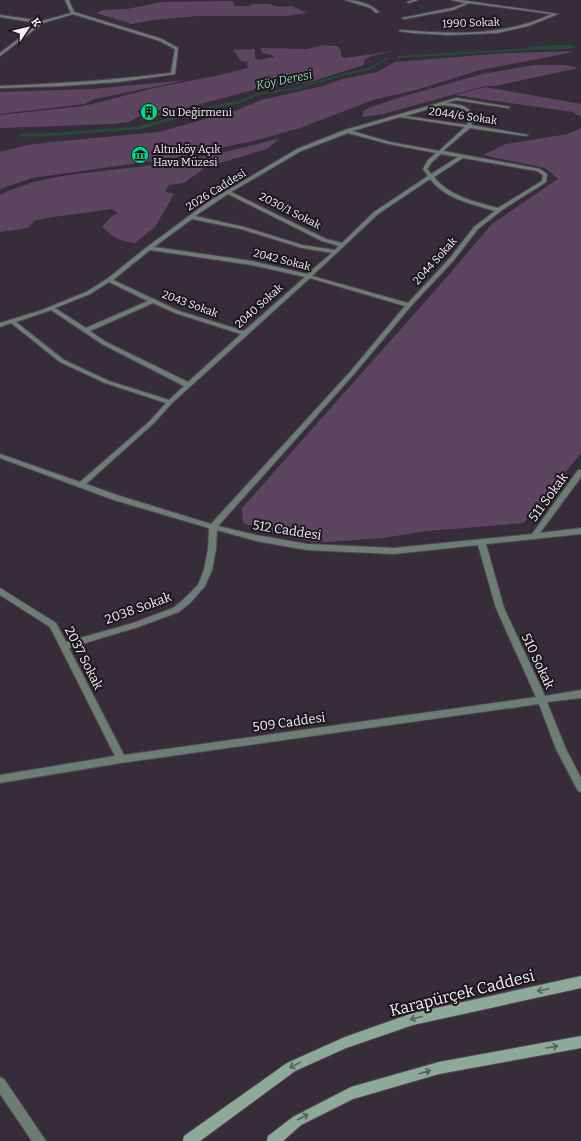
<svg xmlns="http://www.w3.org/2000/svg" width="581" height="1141" font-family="Bitter,serif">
<rect width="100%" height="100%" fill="#372c39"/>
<!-- green -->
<g fill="#5d4562">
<polygon points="233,1 234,6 250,6 252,4 269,4 279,7 292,6 307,13 287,16 197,16 152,20 132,24 96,13 103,10 127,9 162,2"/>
<path d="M324,45L337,46L341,50V56L344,58L395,51L372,56L365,59L364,64L361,66L310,82L253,90L137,121L162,112C153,106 147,107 137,111L141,115L129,122L113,124L0,128V115L84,106L154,88L220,75L248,68L247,63L249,62L241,61L233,50L255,49V58L258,60L275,57L269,54L261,53L262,51L260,48L307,49Z"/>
<polygon points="575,51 559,55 480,70 416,90 373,100 300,128 257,140 174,158 32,178 0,189 0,152 28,145 51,142 159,132 237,110 261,100 323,86 342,79 377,72 395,62 505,53"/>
<polygon points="535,65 566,65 578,68 495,86 485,86 383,114 362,117 364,110 391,100 482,74"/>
<polygon points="187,80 95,99 84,104 0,114 0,92 92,89"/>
<polygon points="485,87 581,104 581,117 573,112 455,95"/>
<polygon points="581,128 581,453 524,523 427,531 383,538 328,542 314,542 288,537 243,523 242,508 439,286 492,224 558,179 545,168 483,155 506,144 568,134"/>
<path d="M280,138L267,149L206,167L184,183L169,185L165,192L174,194L155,227L135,243C120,241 113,238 102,227L111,217L118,213L112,209L46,218L34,221L28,228L0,232V195C41,174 92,173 137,167C185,161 234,151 280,138Z"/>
</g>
<!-- water -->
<polygon fill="#244d37" points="556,45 570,45 576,47 566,49 527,50 528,47"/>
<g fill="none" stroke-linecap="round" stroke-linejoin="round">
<!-- stream-far1 -->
<g stroke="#244d37" stroke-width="2">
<polyline points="397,57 534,49"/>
<polyline points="247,99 257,94 298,88 345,74 369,69 387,58"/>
</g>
<!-- stream -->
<polyline stroke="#244d37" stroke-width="3" points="21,135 44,135 138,128 226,104 240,102 249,98"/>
<defs>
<g id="minor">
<path d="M65,0H69L74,12L162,39L178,48L175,74L118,82L62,86L0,88V86C58,84 114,80 171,73L175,49L160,41L73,14L43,23L0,56V53L39,23L0,17V15L42,21L71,13Z"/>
<path d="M345,0C357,0 371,4 379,12L376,13L371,8Z"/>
<polygon points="413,0 418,0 409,3 407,2"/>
<path d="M451,0H460L558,14L528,26L497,33L449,35L413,33L399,31L401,30C452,34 504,37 552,14L469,3L453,10L404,19L402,18L452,8L466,3Z"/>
<path d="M456,98L510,107L508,108L456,100L446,103C457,104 467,105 473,114L471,125L528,135L526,136L470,128L443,151L540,169L547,174L546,182L502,210L478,229L454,260L411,306L354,374L218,526L256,535L307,544L394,548L532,534L578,470H581V477L540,533L581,528V534L486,544L504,608L545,696L581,690V698L547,702L566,749L581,778V792L578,791L556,749L539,704L121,763L0,783V775L115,756L50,627L0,595V588L56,623L66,642L133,623L173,608L184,599L198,585L204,570L208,549L209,528L114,500L0,458V454L80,482L150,421L166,403L105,383L60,362L11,323L0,327V323L42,310L86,292L107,279L147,247L208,202L297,149L345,130ZM442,105C452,106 462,106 469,114L467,125L405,116ZM400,117L465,127L439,151L390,142L352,131ZM348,133L389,144L436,153L428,160L423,169L428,176L374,212L342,243L326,239L231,192L301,151ZM441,154L458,157L431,174L427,169L432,162ZM463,158L537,171L543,175L542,181L498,208C475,202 449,196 434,177ZM430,179C445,199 472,204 495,211L474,227L450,258L408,303L312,276L378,214ZM228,194L322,241L339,246L335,250L302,245L244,227L195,216ZM192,219L241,229L302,248L332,253L307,274L252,261L154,247ZM150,250L252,265L305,277L244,331L179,311L113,280ZM310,278L405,306L350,372L211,524L120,496L86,484L154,423L172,403ZM109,282L148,301L86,328L55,308L90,294ZM153,303L175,313L241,334L188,382L106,342L90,331ZM51,310L102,344L184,386L169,400L109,381L64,360L16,322ZM217,530L256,541L307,550L394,554L478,545L496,608L536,697L124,755L69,648L138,627L179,612L190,603L205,586L212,570L216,549Z"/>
<polygon points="0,1077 4,1079 46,1141 32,1141 0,1094"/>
</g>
<g id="secondary">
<polygon points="581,976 581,988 413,1025 346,1048 295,1071 200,1141 183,1141 184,1136 287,1063 345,1037 413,1013"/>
<polygon points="581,1036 581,1048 439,1074 353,1099 301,1125 283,1141 267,1141 268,1136 293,1117 351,1087 439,1062"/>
</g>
</defs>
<!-- minor casing -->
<use href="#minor" stroke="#524753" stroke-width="2"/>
<!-- secondary casing -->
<use href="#secondary" stroke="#524753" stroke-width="2"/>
<!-- minor -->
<use href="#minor" fill="#6c7e73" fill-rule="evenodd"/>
<!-- secondary -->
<use href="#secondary" fill="#8daa98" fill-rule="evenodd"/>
</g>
<!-- one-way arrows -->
<defs><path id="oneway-shaft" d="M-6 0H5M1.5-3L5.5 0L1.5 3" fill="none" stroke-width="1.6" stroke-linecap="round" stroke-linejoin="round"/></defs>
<g stroke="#54605a">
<use href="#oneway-shaft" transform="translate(543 990) rotate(168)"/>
<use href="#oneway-shaft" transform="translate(416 1018) rotate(166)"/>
<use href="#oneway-shaft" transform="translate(552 1047) rotate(-10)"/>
<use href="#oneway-shaft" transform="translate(295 1065) rotate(154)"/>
<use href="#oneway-shaft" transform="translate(425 1072) rotate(-16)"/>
<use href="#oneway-shaft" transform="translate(303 1117) rotate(-27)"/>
</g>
<!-- icons -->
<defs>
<symbol id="building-disc" viewBox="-11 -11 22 22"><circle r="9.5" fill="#03d98b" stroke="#1b161c"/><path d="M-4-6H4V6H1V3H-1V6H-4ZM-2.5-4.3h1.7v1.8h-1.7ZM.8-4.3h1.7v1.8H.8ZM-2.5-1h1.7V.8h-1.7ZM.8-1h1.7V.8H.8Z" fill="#111"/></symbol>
<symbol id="museum-disc" viewBox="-11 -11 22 22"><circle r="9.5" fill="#03d98b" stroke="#1b161c"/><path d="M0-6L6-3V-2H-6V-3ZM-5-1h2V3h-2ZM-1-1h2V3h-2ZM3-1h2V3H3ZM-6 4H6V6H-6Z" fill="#111"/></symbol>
</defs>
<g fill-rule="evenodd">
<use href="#building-disc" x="139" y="102" width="20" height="20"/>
<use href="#museum-disc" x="130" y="145" width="20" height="20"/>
</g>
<g text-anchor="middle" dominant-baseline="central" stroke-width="4" stroke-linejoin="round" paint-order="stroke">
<!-- far-street labels -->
<g font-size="11" fill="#f5eef6" stroke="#1b161c">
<text transform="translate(471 23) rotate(-2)">1990 Sokak</text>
<text transform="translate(463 116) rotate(8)">2044/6 Sokak</text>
<text transform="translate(216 190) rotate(-32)">2026 Caddesi</text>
<text transform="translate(290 211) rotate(27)">2030/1 Sokak</text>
<text transform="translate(282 260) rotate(14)">2042 Sokak</text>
<text transform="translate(435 261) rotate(-48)">2044 Sokak</text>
<text transform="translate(190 304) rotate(20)">2043 Sokak</text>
<text transform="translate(259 306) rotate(-42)">2040 Sokak</text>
</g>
<!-- far-poi labels -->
<g font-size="11" fill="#f5eef6" stroke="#1b161c" text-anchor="start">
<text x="162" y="112">Su Değirmeni</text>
<text x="153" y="149">Altınköy Açık<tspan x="153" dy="13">Hava Müzesi</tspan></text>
</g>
<!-- far-water labels -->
<g font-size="12" font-style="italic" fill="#8fd4ac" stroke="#1b161c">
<text transform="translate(284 80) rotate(-12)">Köy Deresi</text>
</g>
<!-- street labels -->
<g font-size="13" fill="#f5eef6" stroke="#1b161c">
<text transform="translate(548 497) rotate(-54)">511 Sokak</text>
<text transform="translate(287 530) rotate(9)">512 Caddesi</text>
<text transform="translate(138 608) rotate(-20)">2038 Sokak</text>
<text transform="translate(84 658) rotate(63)">2037 Sokak</text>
<text transform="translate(538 661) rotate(65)">510 Sokak</text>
<text transform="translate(289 722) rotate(-8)">509 Caddesi</text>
</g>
<!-- near-street labels -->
<g font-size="16" fill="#f5eef6" stroke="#1b161c">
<text transform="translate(462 993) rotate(-14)">Karapürçek Caddesi</text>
</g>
</g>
<!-- north arrow -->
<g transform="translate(28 28) rotate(55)" stroke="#1b161c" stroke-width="3" paint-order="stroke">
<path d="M0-3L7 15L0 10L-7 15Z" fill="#f5eef6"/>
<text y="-6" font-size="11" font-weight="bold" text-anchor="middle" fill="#f5eef6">K</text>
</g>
</svg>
